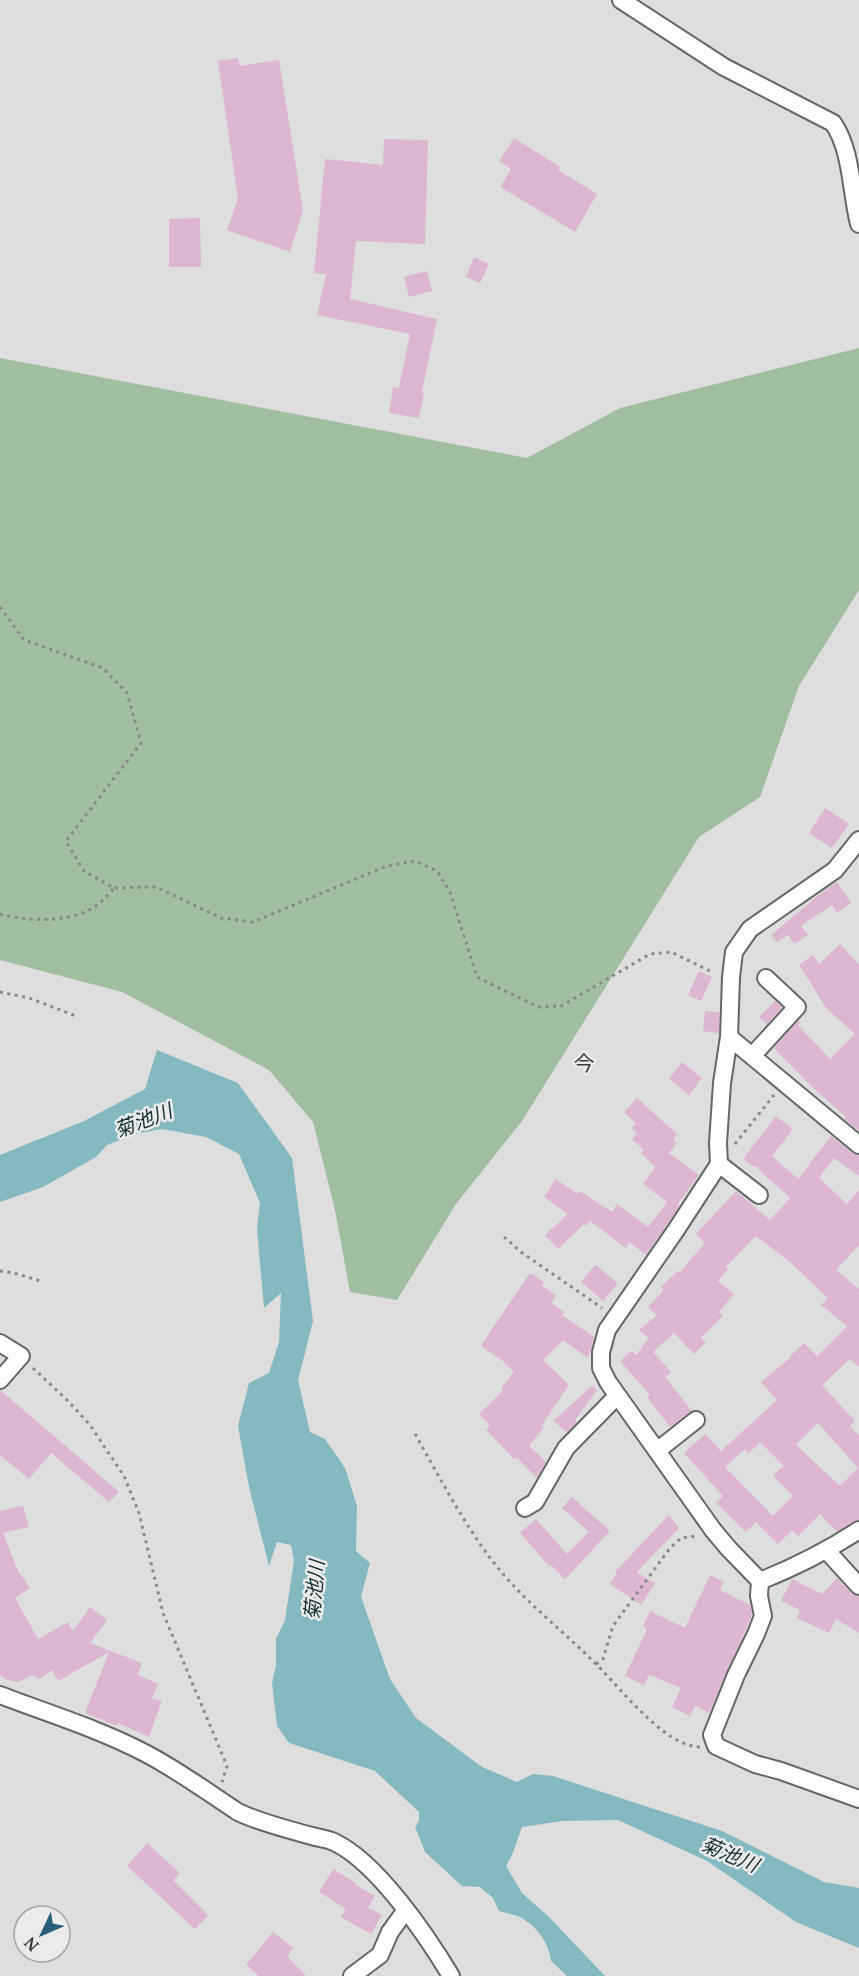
<svg xmlns="http://www.w3.org/2000/svg" width="859" height="1976" font-family="'Noto Serif','Noto Sans JP',serif">
<rect width="100%" height="100%" fill="#dededf"/>
<!-- green -->
<polygon fill="#a1bea0" points="859,348 859,590 799,686 760,797 699,837 522,1121 456,1204 397,1300 350,1292 335,1210 313,1122 269,1070 122,992 0,960 0,358 527,458 620,408"/>
<!-- water -->
<path fill="#84b9bf" d="M157,1050L238,1083L292,1158L313,1321L298,1380L310,1432L325,1439L345,1468L357,1506L356,1551L370,1563L361,1597L390,1679L416,1718L482,1767L517,1782L533,1774L553,1776L722,1831L824,1882L859,1888V1948L796,1922L707,1861L618,1820L562,1821L522,1827L512,1855L506,1866L522,1893L548,1916L605,1976H567L551,1961C549,1942 535,1924 518,1916C512,1914 505,1913 499,1911L493,1898L480,1887L462,1886L425,1852L415,1827L419,1821V1812L375,1771L289,1743L277,1726L272,1683L276,1665V1639L285,1620L294,1561L291,1545L277,1542L269,1566L249,1487L238,1426L249,1383L269,1373L279,1342L281,1293L264,1308L257,1229L260,1203L239,1154L206,1137L162,1129L135,1134L107,1145L96,1157L43,1187L0,1202V1155L82,1122L145,1089Z"/>
<!-- building -->
<g fill="#ddb6d1" fill-rule="evenodd">
<polygon points="238,58 240,66 279,60 303,211 290,252 227,230 238,199 218,61"/>
<polygon points="514,138 560,167 558,170 597,194 575,232 500,187 511,169 499,161"/>
<polygon points="384,139 428,140 425,244 356,241 350,299 437,319 422,392 424,393 419,418 389,413 393,387 399,388 410,334 317,315 326,274 314,273 325,159 383,165"/>
<polygon points="200,218 201,267 169,267 169,219"/>
<polygon points="474,257 489,264 480,283 466,277"/>
<polygon points="427,271 432,291 409,297 404,277"/>
<polygon points="825,808 849,824 832,848 809,833"/>
<polygon points="837,882 851,903 837,913 832,905 801,926 808,935 794,944 788,935 777,942 771,935 820,894"/>
<polygon points="840,944 859,965 859,1131 844,1119 846,1117 812,1087 774,1048 798,1021 801,1023 798,1025 830,1059 855,1034 827,1009 799,965 813,955 819,964"/>
<polygon points="699,971 712,977 701,1001 688,995"/>
<polygon points="775,1001 782,1008 767,1024 759,1017"/>
<polygon points="705,1011 719,1012 719,1033 703,1031"/>
<polygon points="682,1062 702,1078 689,1095 669,1079"/>
<polygon points="637,1098 677,1134 673,1139 677,1143 669,1153 699,1175 677,1205 679,1207 646,1255 629,1242 626,1248 590,1221 587,1226 584,1224 558,1249 545,1235 568,1214 544,1197 556,1179 578,1194 580,1191 612,1212 617,1204 648,1227 667,1202 643,1184 655,1167 641,1153 644,1150 632,1139 637,1133 632,1128 636,1123 624,1112"/>
<path d="M776,1116L793,1129L772,1156L798,1179L831,1136L852,1153L859,1155V1176L834,1158L819,1178L847,1204L859,1190V1245L836,1270L859,1289V1367L850,1359L822,1385L855,1421L850,1426L859,1436V1520L837,1532L820,1514L798,1536L792,1530L778,1544L756,1522L746,1532L716,1503L723,1496L684,1453L705,1434L721,1451L777,1400L761,1382L791,1357L790,1356L804,1343L817,1356L847,1326L821,1305L828,1298L791,1263L756,1236L726,1267L728,1269L718,1281L734,1294L719,1312L723,1315L701,1338L706,1342L694,1354L674,1333L653,1352L671,1372L665,1377L692,1411L670,1427L647,1397L650,1395L620,1361L631,1351L636,1355L649,1338L639,1330L657,1315L648,1307L664,1290L661,1287L678,1271L680,1272L705,1243L696,1234L736,1191L770,1220L790,1198L755,1166L754,1167L743,1159ZM818,1423L858,1468L840,1486L796,1445ZM760,1442L784,1466L773,1475L793,1496L773,1516L725,1467L745,1449L749,1453Z"/>
<polygon points="595,1265 618,1283 603,1301 581,1282"/>
<polygon points="530,1273 544,1282 542,1285 556,1296 551,1303 564,1312 562,1315 594,1337 588,1358 563,1340 543,1360 569,1385 542,1425 544,1427 529,1446 546,1462 537,1478 516,1457 514,1459 486,1430 490,1425 479,1414 503,1390 501,1388 514,1372 503,1361 481,1346"/>
<polygon points="592,1386 597,1390 575,1420 577,1422 567,1432 553,1421"/>
<polygon points="0,1390 68,1448 119,1492 109,1502 51,1453 29,1479 0,1455"/>
<polygon points="572,1497 610,1531 565,1579 551,1565 550,1567 520,1533 536,1519 567,1554 589,1532 562,1508"/>
<polygon points="23,1506 29,1527 3,1533 18,1571 30,1588 15,1598 38,1639 68,1622 73,1631 90,1607 107,1620 90,1643 142,1663 138,1675 158,1684 152,1698 162,1701 149,1737 118,1723 117,1726 85,1713 109,1652 58,1681 52,1670 39,1679 32,1675 18,1682 7,1680 0,1675 0,1511"/>
<polygon points="669,1515 679,1528 637,1572 655,1584 641,1605 610,1584 617,1573 615,1572"/>
<polygon points="710,1575 724,1582 720,1590 750,1605 752,1615 709,1713 695,1706 690,1716 672,1707 681,1688 649,1675 644,1685 625,1676 647,1629 643,1626 650,1611 685,1628"/>
<polygon points="837,1578 851,1593 859,1596 859,1633 836,1619 829,1633 797,1618 800,1610 781,1601 792,1579 822,1594"/>
<polygon points="147,1843 180,1873 173,1880 208,1915 195,1929 127,1866"/>
<polygon points="333,1869 356,1883 354,1884 375,1896 368,1908 382,1915 371,1934 341,1917 346,1909 319,1892"/>
<polygon points="273,1932 293,1948 287,1956 306,1976 259,1976 246,1965"/>
</g>
<g fill="none" stroke-linecap="round" stroke-linejoin="round">
<defs>
<g id="street">
<path d="M621,0L724,67L833,123C852,150 851,193 859,224"/>
<polyline points="859,840 835,870 750,929 734,952 731,977 729,1037 722,1083 718,1143 719,1164 676,1230 607,1330 601,1352 601,1368 608,1382 713,1530 729,1549 760,1581 759,1596 763,1616 756,1634 736,1675 712,1735 716,1746 755,1764 781,1771 859,1799"/>
<polyline points="729,1037 859,1145"/>
<polyline points="752,1056 797,1007 766,978"/>
<polyline points="719,1164 759,1195"/>
<polyline points="0,1343 21,1356 0,1380"/>
<polyline points="658,1450 696,1420"/>
<polyline points="525,1508 535,1502 566,1448 617,1396"/>
<polyline points="827,1551 859,1586"/>
<path d="M760,1581C795,1567 827,1551 859,1530"/>
<path d="M0,1695C47,1713 96,1728 141,1751C175,1768 206,1791 238,1812C261,1823 287,1829 312,1836C319,1838 328,1839 334,1842C377,1862 427,1936 451,1976"/>
<polyline points="352,1976 380,1955 390,1932 406,1910"/>
</g>
</defs>
<!-- street casing -->
<use href="#street" stroke="#656666" stroke-width="20"/>
<!-- path -->
<g stroke="#89898a" stroke-width="3" stroke-dasharray="3 4.5" stroke-linecap="butt">
<polyline points="0,607 24,640 103,668 127,693 141,743 66,841 84,871 114,888 156,887 221,918 253,922 387,866 415,861 437,871 450,892 477,977 538,1007 561,1006 650,954 671,952 714,973"/>
<path d="M0,914C30,922 75,924 101,902C105,898 110,893 114,888"/>
<polyline points="0,992 29,998 76,1016"/>
<polyline points="735,1144 774,1095"/>
<polyline points="504,1237 521,1252 602,1308"/>
<polyline points="0,1271 14,1273 40,1281"/>
<polyline points="33,1368 67,1400 90,1425 124,1476 139,1513 163,1613 227,1766 222,1782"/>
<path d="M415,1434C439,1476 462,1521 491,1559C521,1599 560,1628 595,1663C619,1687 641,1716 670,1736C678,1741 690,1747 700,1747"/>
<polyline points="596,1664 603,1659 613,1626 670,1548 681,1538 698,1536"/>
</g>
<!-- street -->
<use href="#street" stroke="#fff" stroke-width="16"/>
</g>
<g text-anchor="middle" dominant-baseline="central" stroke-width="5" stroke-linejoin="round" paint-order="stroke">
<!-- water labels -->
<g font-size="20" font-style="italic" fill="#132f32" stroke="#ebebec">
<text transform="translate(143 1120) rotate(-21)">菊池川</text>
<text transform="translate(314 1590) rotate(-85)">菊池川</text>
<text transform="translate(730 1854) rotate(23)">菊池川</text>
</g>
<!-- quarter labels -->
<g font-size="21" fill="#393939" stroke="#ebebec">
<text x="584" y="1063">今</text>
</g>
</g>
<!-- north arrow -->
<g transform="translate(42 1934) rotate(226)"><circle r="28" fill="#ebebec" stroke="#a4a4a4" stroke-width="1.5"/>
<path d="M0-4.5L10 22L0 15L-10 22Z" fill="#295f7a"/>
<text y="-9" font-size="16" font-weight="bold" text-anchor="middle" fill="#393939">N</text>
</g>
</svg>
